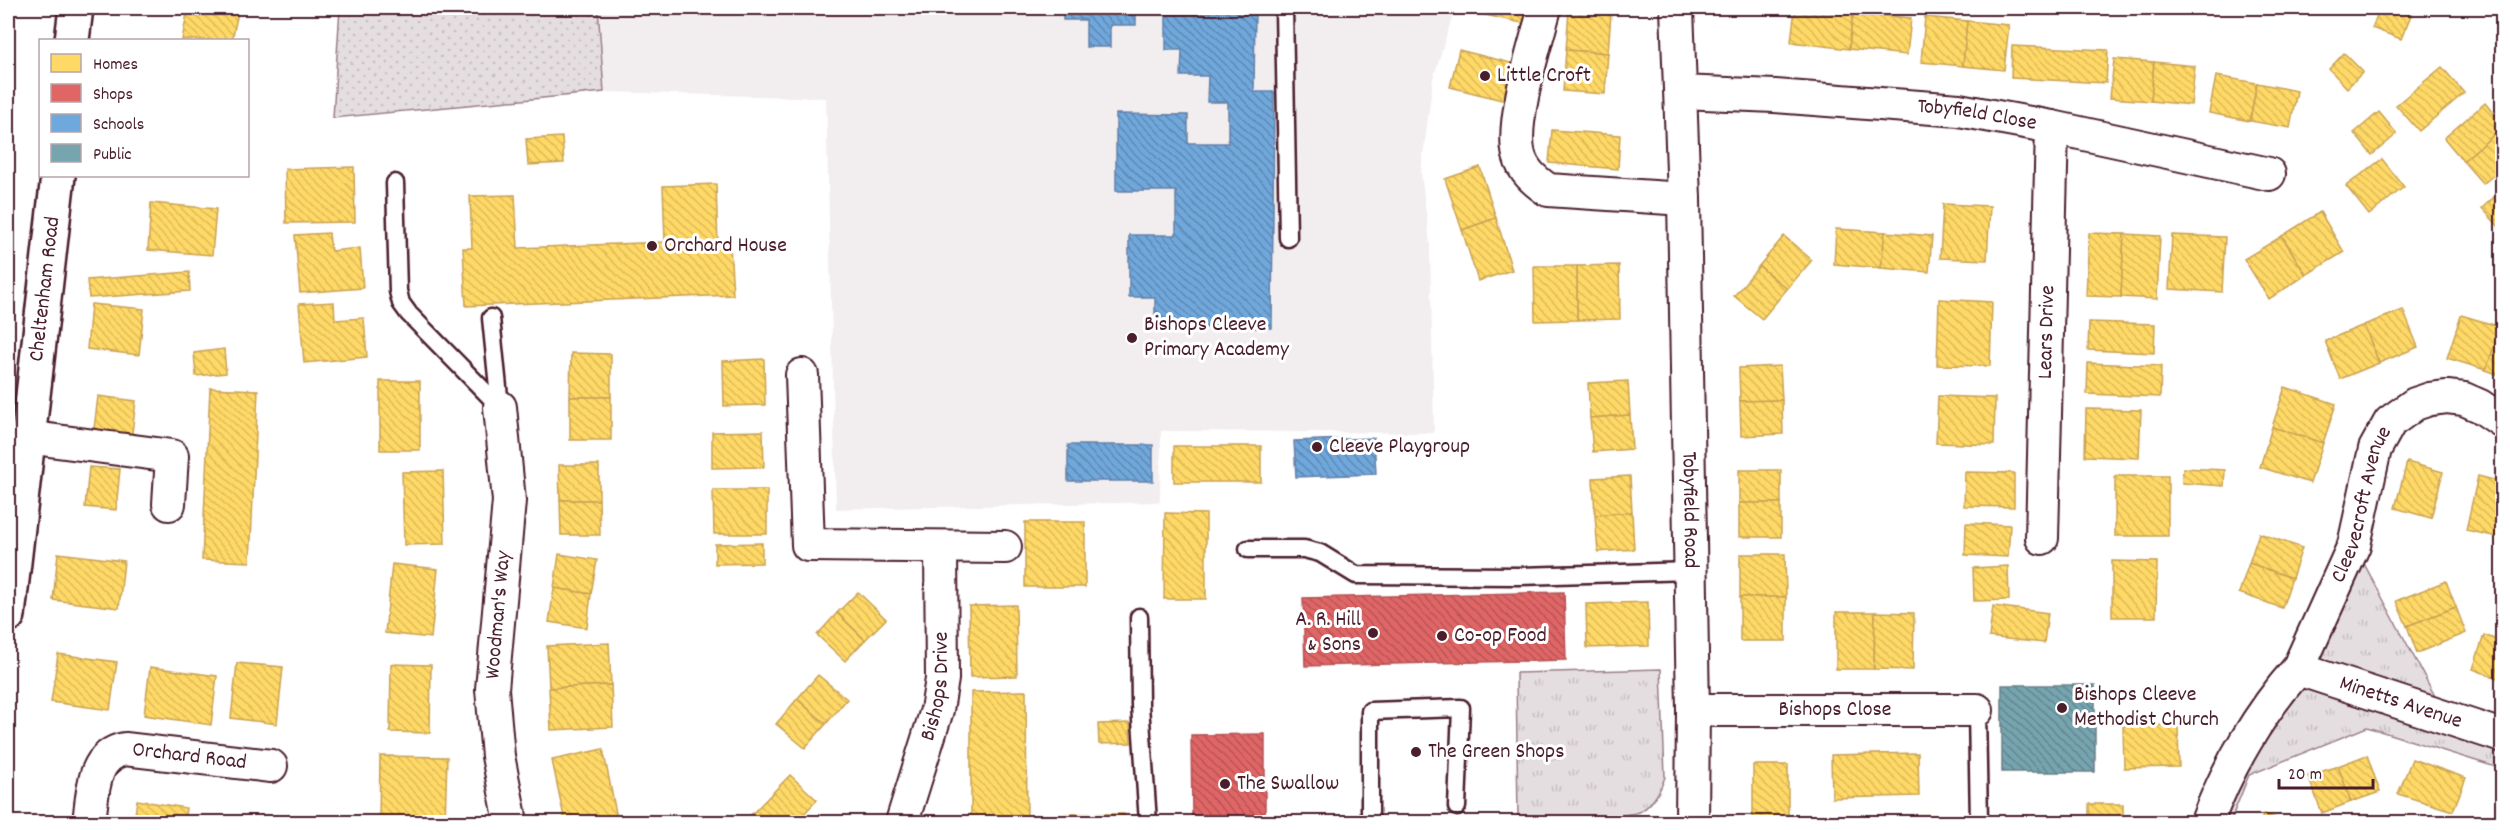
<svg xmlns="http://www.w3.org/2000/svg" width="2510" height="830" font-family="Dekko,sans-serif">
<defs>
<pattern id="grass-tufts" width="24" height="20" patternUnits="userSpaceOnUse" patternTransform="scale(1.5)"><rect width="24" height="20" fill="#e5dee0"/><path d="M3 7l-1-3M5 7V3M7 7l1-3M15 17l-1-3M17 17v-4M19 17l1-3" fill="none" stroke="#c6bec0"/></pattern>
<pattern id="park-dots" width="8" height="8" patternUnits="userSpaceOnUse" patternTransform="scale(1.5)"><rect width="8" height="8" fill="#e5dee0"/><path d="M2 2h.1M6 6h.1" fill="none" stroke="#c6bec0" stroke-width="1.8" stroke-linecap="round"/></pattern>
<pattern id="homes-back-hatch" width="6" height="6" patternUnits="userSpaceOnUse" patternTransform="scale(1.5)"><rect width="6" height="6" fill="#ffd966"/><path d="M-1 5l2 2M0 0l6 6M5-1l2 2" fill="none" stroke="#dcba59"/></pattern>
<pattern id="shops-back-hatch" width="6" height="6" patternUnits="userSpaceOnUse" patternTransform="scale(1.5)"><rect width="6" height="6" fill="#e06666"/><path d="M-1 5l2 2M0 0l6 6M5-1l2 2" fill="none" stroke="#b85354"/></pattern>
<pattern id="schools-back-hatch" width="6" height="6" patternUnits="userSpaceOnUse" patternTransform="scale(1.5)"><rect width="6" height="6" fill="#6fa8dc"/><path d="M-1 5l2 2M0 0l6 6M5-1l2 2" fill="none" stroke="#5d88b3"/></pattern>
<pattern id="public-back-hatch" width="6" height="6" patternUnits="userSpaceOnUse" patternTransform="scale(1.5)"><rect width="6" height="6" fill="#76a5af"/><path d="M-1 5l2 2M0 0l6 6M5-1l2 2" fill="none" stroke="#63868f"/></pattern>
</defs>
<rect width="100%" height="100%" fill="#fff"/>
<filter id="ink" filterUnits="userSpaceOnUse"><feTurbulence type="fractalNoise" baseFrequency=".0167" numOctaves="2"/><feDisplacementMap in="SourceGraphic" scale="12" xChannelSelector="R" yChannelSelector="G"/><feConvolveMatrix kernelMatrix="1 2 1 2 8 2 1 2 1" color-interpolation-filters="sRGB"/></filter>
<g filter="url(#ink)">
<!-- built -->
<polygon fill="#f2eeef" points="598,8 1455,8 1433,79 1421,173 1430,245 1434,433 1161,431 1160,502 836,509 826,98 604,92"/>
<!-- grass -->
<g fill="url(#grass-tufts)" stroke="#987e86" stroke-width="1.5">
<polygon points="2354,545 2436,698 2502,721 2502,769 2367,727 2249,775 2230,822 2207,822"/>
<path d="M1661,669L1665,777C1660,791 1654,803 1641,811C1623,820 1543,818 1518,818L1516,673Z"/>
</g>
<!-- park -->
<polygon fill="url(#park-dots)" stroke="#987e86" stroke-width="1.5" points="340,8 598,8 604,92 333,118"/>
<!-- homes -->
<g fill="url(#homes-back-hatch)" stroke="#c9a154" stroke-width="1.5">
<polygon points="188,8 239,8 232,40 182,40"/>
<polygon points="1463,8 1530,8 1527,24 1462,10"/>
<polygon points="1795,8 1853,13 1849,49 1791,42"/>
<polygon points="2380,8 2414,8 2401,39 2372,28"/>
<polygon points="1569,10 1611,13 1608,53 1566,50"/>
<polygon points="1853,13 1911,18 1907,55 1849,49"/>
<polygon points="1925,17 1967,21 1963,66 1921,62"/>
<polygon points="1967,21 2009,25 2004,70 1963,66"/>
<polygon points="2012,46 2108,50 2106,83 2011,78"/>
<polygon points="1459,50 1519,65 1510,102 1450,87"/>
<polygon points="1566,50 1608,53 1605,94 1563,91"/>
<polygon points="2344,53 2363,72 2347,88 2329,69"/>
<polygon points="2114,59 2154,62 2151,101 2110,98"/>
<polygon points="2154,62 2195,66 2191,105 2151,101"/>
<polygon points="2442,67 2464,93 2419,131 2396,105"/>
<polygon points="2216,76 2257,83 2250,121 2209,113"/>
<polygon points="2257,83 2297,91 2290,128 2250,121"/>
<polygon points="2485,103 2502,124 2502,128 2463,161 2444,138"/>
<polygon points="2379,112 2397,134 2372,155 2354,133"/>
<polygon points="2502,128 2502,168 2483,184 2463,161"/>
<polygon points="1552,130 1620,135 1618,169 1549,163"/>
<polygon points="562,137 564,163 528,165 526,139"/>
<polygon points="2382,159 2404,187 2369,215 2346,186"/>
<polygon points="354,167 355,222 286,223 285,169"/>
<polygon points="1480,167 1496,218 1462,230 1445,179"/>
<polygon points="716,184 718,246 730,245 733,295 466,306 463,248 472,248 470,196 515,195 518,248 665,242 663,186"/>
<polygon points="2502,190 2502,230 2482,208"/>
<polygon points="151,203 216,209 212,255 148,250"/>
<polygon points="1943,204 1990,206 1987,260 1940,258"/>
<polygon points="2320,212 2344,252 2306,275 2282,236"/>
<polygon points="1496,218 1512,270 1478,281 1462,230"/>
<polygon points="1836,229 1885,232 1881,268 1834,264"/>
<polygon points="1885,232 1932,236 1929,272 1881,268"/>
<polygon points="329,233 331,251 360,248 363,288 300,293 295,235"/>
<polygon points="2089,233 2124,234 2121,297 2086,296"/>
<polygon points="2124,234 2160,236 2157,299 2121,297"/>
<polygon points="2172,235 2225,237 2222,292 2169,289"/>
<polygon points="1784,236 1812,260 1787,289 1759,266"/>
<polygon points="2282,236 2306,275 2269,299 2244,259"/>
<polygon points="1619,265 1620,319 1577,320 1577,266"/>
<polygon points="1534,266 1577,266 1577,320 1535,321"/>
<polygon points="1759,266 1787,289 1762,319 1734,296"/>
<polygon points="189,272 190,291 89,298 87,280"/>
<polygon points="1939,299 1992,302 1990,366 1937,365"/>
<polygon points="334,302 335,320 364,318 367,357 304,363 299,304"/>
<polygon points="91,304 144,309 139,355 87,349"/>
<polygon points="2403,310 2418,347 2379,363 2364,325"/>
<polygon points="2461,315 2501,327 2486,370 2447,358"/>
<polygon points="2089,322 2155,324 2154,353 2088,350"/>
<polygon points="2364,325 2379,363 2340,379 2325,341"/>
<polygon points="2501,327 2502,328 2502,376 2486,370"/>
<polygon points="224,349 226,373 196,376 194,353"/>
<polygon points="571,353 611,354 611,397 570,397"/>
<polygon points="764,359 765,405 724,406 723,361"/>
<polygon points="2088,363 2161,366 2160,397 2087,394"/>
<polygon points="1780,366 1782,400 1740,401 1739,368"/>
<rect x="380" y="381" width="40" height="69"/>
<polygon points="1628,381 1630,415 1590,418 1588,383"/>
<polygon points="2285,387 2336,404 2323,443 2272,427"/>
<polygon points="210,388 258,390 250,562 202,560"/>
<polygon points="98,396 136,401 131,441 93,437"/>
<polygon points="1938,396 1995,398 1994,445 1936,443"/>
<rect x="570" y="397" width="41" height="43"/>
<polygon points="1782,400 1783,434 1741,436 1740,401"/>
<polygon points="2086,409 2141,410 2139,458 2085,456"/>
<polygon points="1630,415 1632,449 1593,452 1590,418"/>
<polygon points="2272,427 2323,443 2310,483 2260,467"/>
<polygon points="763,431 764,467 712,468 712,432"/>
<rect x="1174" y="446" width="87" height="36"/>
<polygon points="2407,462 2443,472 2431,518 2395,508"/>
<polygon points="559,465 599,465 599,500 560,500"/>
<polygon points="89,467 120,469 116,510 85,507"/>
<polygon points="2183,468 2225,470 2224,486 2182,483"/>
<rect x="1739" y="470" width="42" height="33"/>
<polygon points="443,471 445,544 404,545 402,472"/>
<polygon points="1965,472 2014,473 2014,507 1964,506"/>
<polygon points="1630,476 1632,512 1595,515 1593,478"/>
<rect x="2115" y="476" width="53" height="60"/>
<polygon points="2478,476 2502,482 2502,538 2466,530"/>
<polygon points="713,490 767,490 767,534 714,534"/>
<polygon points="560,500 599,500 600,535 561,535"/>
<rect x="1739" y="503" width="42" height="34"/>
<polygon points="1632,512 1634,549 1598,552 1595,515"/>
<polygon points="1165,513 1206,514 1206,599 1164,599"/>
<rect x="1025" y="522" width="60" height="65"/>
<polygon points="1966,523 2010,525 2008,557 1965,555"/>
<polygon points="2259,533 2302,548 2292,578 2249,563"/>
<polygon points="762,543 762,563 715,564 715,544"/>
<polygon points="58,553 124,561 119,608 53,600"/>
<polygon points="559,554 597,560 591,594 554,588"/>
<polygon points="1740,554 1785,554 1786,597 1740,597"/>
<polygon points="2112,561 2157,562 2156,617 2112,617"/>
<polygon points="2249,563 2292,578 2282,608 2239,593"/>
<polygon points="392,564 438,569 431,638 385,633"/>
<polygon points="2008,566 2009,600 1974,601 1973,568"/>
<polygon points="2446,581 2456,607 2407,626 2396,601"/>
<polygon points="554,588 591,594 587,628 549,622"/>
<polygon points="858,592 886,619 865,640 837,613"/>
<rect x="1740" y="597" width="46" height="44"/>
<polygon points="1648,602 1649,646 1587,648 1586,604"/>
<polygon points="1016,605 1017,676 970,677 969,606"/>
<polygon points="1993,606 2048,613 2044,643 1989,637"/>
<polygon points="2456,607 2466,633 2417,653 2407,626"/>
<polygon points="1836,612 1875,612 1874,669 1836,669"/>
<polygon points="1875,612 1914,613 1913,670 1874,669"/>
<polygon points="837,613 865,640 845,661 817,635"/>
<polygon points="2484,635 2502,642 2502,673 2500,679 2473,669"/>
<polygon points="609,643 611,685 549,688 547,646"/>
<polygon points="58,654 117,662 110,710 51,702"/>
<polygon points="237,663 283,667 277,724 231,718"/>
<polygon points="391,664 431,665 430,733 390,732"/>
<polygon points="150,667 217,676 211,725 144,715"/>
<polygon points="818,675 847,699 826,724 797,699"/>
<polygon points="611,685 613,727 551,730 549,688"/>
<polygon points="1026,691 1027,822 971,822 971,692"/>
<polygon points="797,699 826,724 805,748 776,724"/>
<polygon points="1130,723 1131,743 1099,744 1098,724"/>
<polygon points="2178,725 2179,767 2124,768 2123,726"/>
<polygon points="603,749 617,818 597,822 565,822 552,760"/>
<polygon points="1918,753 1919,796 1832,798 1831,755"/>
<polygon points="2367,755 2380,792 2351,802 2338,766"/>
<polygon points="380,756 447,757 445,822 379,822"/>
<polygon points="2412,759 2466,778 2453,811 2398,794"/>
<rect x="1753" y="765" width="35" height="57"/>
<polygon points="2338,766 2351,802 2322,813 2308,776"/>
<polygon points="790,775 817,800 796,822 757,822 750,816"/>
<polygon points="137,800 186,808 184,822 134,822"/>
<rect x="2089" y="804" width="34" height="18"/>
<rect x="1065" y="814" width="59" height="8"/>
<polygon points="2264,814 2286,822 2260,822"/>
<rect x="1915" y="815" width="46" height="7"/>
</g>
<!-- shops -->
<g fill="url(#shops-back-hatch)" stroke="#b35154" stroke-width="1.5">
<polygon points="1564,592 1566,660 1305,666 1303,598"/>
<polygon points="1265,734 1265,816 1192,816 1191,735"/>
</g>
<!-- schools -->
<g fill="url(#schools-back-hatch)" stroke="#647fa7" stroke-width="1.5">
<polygon points="1063,8 1136,8 1136,25 1110,25 1110,47 1086,47 1086,20 1063,20"/>
<polygon points="1166,8 1255,8 1254,92 1274,92 1272,328 1155,327 1155,297 1129,297 1129,235 1176,235 1176,191 1116,191 1116,114 1188,115 1188,143 1228,143 1228,102 1207,102 1208,76 1181,76 1182,50 1166,50"/>
<polygon points="1374,438 1376,474 1296,477 1294,441"/>
<rect x="1068" y="445" width="85" height="36"/>
</g>
<!-- public -->
<rect fill="url(#public-back-hatch)" stroke="#697d87" stroke-width="1.5" x="2002" y="685" width="93" height="87"/>
<g fill="none" stroke-linecap="round" stroke-linejoin="round">
<defs>
<g id="service">
<polyline points="1284,8 1288,238"/>
<polyline points="395,183 398,291 401,303 409,314 500,407"/>
<polyline points="491,318 500,407"/>
<polyline points="1248,549 1304,549 1320,553 1356,575 1520,576 1691,571"/>
<polyline points="1139,617 1140,705 1148,822"/>
<polyline points="1977,710 1979,822"/>
<polyline points="1370,822 1370,711 1461,708 1457,807"/>
</g>
<g id="minor">
<path d="M1545,8C1536,42 1510,122 1519,155C1523,171 1535,181 1548,190L1684,199"/>
<path id="s1" d="M1677,8L1684,199L1693,710L1692,822"/>
<path id="s2" d="M1681,92L1775,96L1959,110L2052,127L2269,174"/>
<polyline points="802,375 808,545 1005,547"/>
<polyline points="500,407 509,501 492,689 498,756 511,822"/>
<polyline points="26,437 172,456 169,504"/>
<path id="s3" d="M2042,538L2052,127"/>
<path id="s4" d="M2298,669L2502,736"/>
<path id="s5" d="M1693,710H1977"/>
<path id="s6" d="M89,822C93,795 91,755 125,749L271,766"/>
<path id="s7" d="M902,822L937,710L942,679L941,547"/>
<path id="s8" d="M2207,822C2227,768 2259,713 2298,669L2354,545L2375,449L2390,422L2415,404L2430,399L2447,397L2464,399L2480,406L2502,421"/>
</g>
<g id="tertiary">
<polyline points="72,40 76,8"/>
<path id="s9" d="M8,615L58,176"/>
</g>
</defs>
<!-- service casing -->
<use href="#service" stroke="#4a1f2b" stroke-width="21"/>
<!-- minor casing -->
<use href="#minor" stroke="#4a1f2b" stroke-width="36"/>
<!-- tertiary casing -->
<use href="#tertiary" stroke="#4a1f2b" stroke-width="38"/>
<!-- service -->
<use href="#service" stroke="#fff" stroke-width="16"/>
<!-- minor -->
<use href="#minor" stroke="#fff" stroke-width="32"/>
<!-- tertiary -->
<use href="#tertiary" stroke="#fff" stroke-width="33"/>
</g>
</g>
<!-- markers -->
<g fill="#4a1f2b" stroke="#fff" stroke-width="2">
<circle cx="1485" cy="76" r="6"/>
<circle cx="652" cy="246" r="6"/>
<circle cx="1132" cy="338" r="6"/>
<circle cx="1317" cy="447" r="6"/>
<circle cx="1373" cy="633" r="6"/>
<circle cx="1442" cy="636" r="6"/>
<circle cx="2062" cy="708" r="6"/>
<circle cx="1416" cy="752" r="6"/>
<circle cx="1225" cy="784" r="6"/>
</g>
<g text-anchor="middle" dominant-baseline="central" stroke-width="6" stroke-linejoin="round" paint-order="stroke">
<!-- poi labels -->
<g font-size="22" fill="#4a1f2b" stroke="#fff" text-anchor="start">
<text x="1497" y="76">Little Croft</text>
<text x="664" y="246">Orchard House</text>
<text x="1144" y="325">Bishops Cleeve<tspan x="1144" dy="25">Primary Academy</tspan></text>
<text x="1329" y="447">Cleeve Playgroup</text>
<text x="1361" y="620" text-anchor="end">A. R. Hill<tspan x="1361" dy="25">&amp; Sons</tspan></text>
<text x="1454" y="636">Co-op Food</text>
<text x="2074" y="695">Bishops Cleeve<tspan x="2074" dy="25">Methodist Church</tspan></text>
<text x="1428" y="752">The Green Shops</text>
<text x="1237" y="784">The Swallow</text>
</g>
<!-- street labels -->
<g font-size="22" fill="#4a1f2b" stroke="#fff">
<text stroke="none"><textPath href="#s2" startOffset="297">Tobyfield Close</textPath></text>
<text stroke="none"><textPath href="#s9" startOffset="328">Cheltenham Road</textPath></text>
<text stroke="none"><textPath href="#s3" startOffset="206">Lears Drive</textPath></text>
<text stroke="none"><textPath href="#s8" startOffset="356">Cleevecroft Avenue</textPath></text>
<text stroke="none"><textPath href="#s1" startOffset="502">Tobyfield Road</textPath></text>
<text transform="translate(499 615) rotate(-85)">Woodman's Way</text>
<text stroke="none"><textPath href="#s7" startOffset="141">Bishops Drive</textPath></text>
<text stroke="none"><textPath href="#s4" startOffset="108">Minetts Avenue</textPath></text>
<text stroke="none"><textPath href="#s5" startOffset="142">Bishops Close</textPath></text>
<text stroke="none"><textPath href="#s6" startOffset="153">Orchard Road</textPath></text>
</g>
</g>
<!-- margin -->
<rect width="2510" height="830" fill="none" stroke="#fff" stroke-width="30"/>
<rect x="15" y="15" width="2480" height="800" fill="none" stroke="#4a1f2b" stroke-width="2" filter="url(#ink)"/>
<!-- legend -->
<rect x="39" y="39" width="210" height="138" fill="#ffffff" stroke="#b7a5aa" stroke-width="1.5"/>
<rect x="51" y="54" width="30" height="18" fill="#ffd966" stroke="#b7a5aa" stroke-width="1.5"/>
<text x="93" y="69" font-size="18" fill="#4a1f2b">Homes</text>
<rect x="51" y="84" width="30" height="18" fill="#e06666" stroke="#b7a5aa" stroke-width="1.5"/>
<text x="93" y="99" font-size="18" fill="#4a1f2b">Shops</text>
<rect x="51" y="114" width="30" height="18" fill="#6fa8dc" stroke="#b7a5aa" stroke-width="1.5"/>
<text x="93" y="129" font-size="18" fill="#4a1f2b">Schools</text>
<rect x="51" y="144" width="30" height="18" fill="#76a5af" stroke="#b7a5aa" stroke-width="1.5"/>
<text x="93" y="159" font-size="18" fill="#4a1f2b">Public</text>
<!-- scale -->
<path d="M2279 779v9h94v-9" fill="none" stroke="#4a1f2b" stroke-width="3"/>
<text x="2288" y="779" font-size="18" fill="#4a1f2b" stroke="#ffffff" stroke-width="4.5" paint-order="stroke">20 m</text>
</svg>
